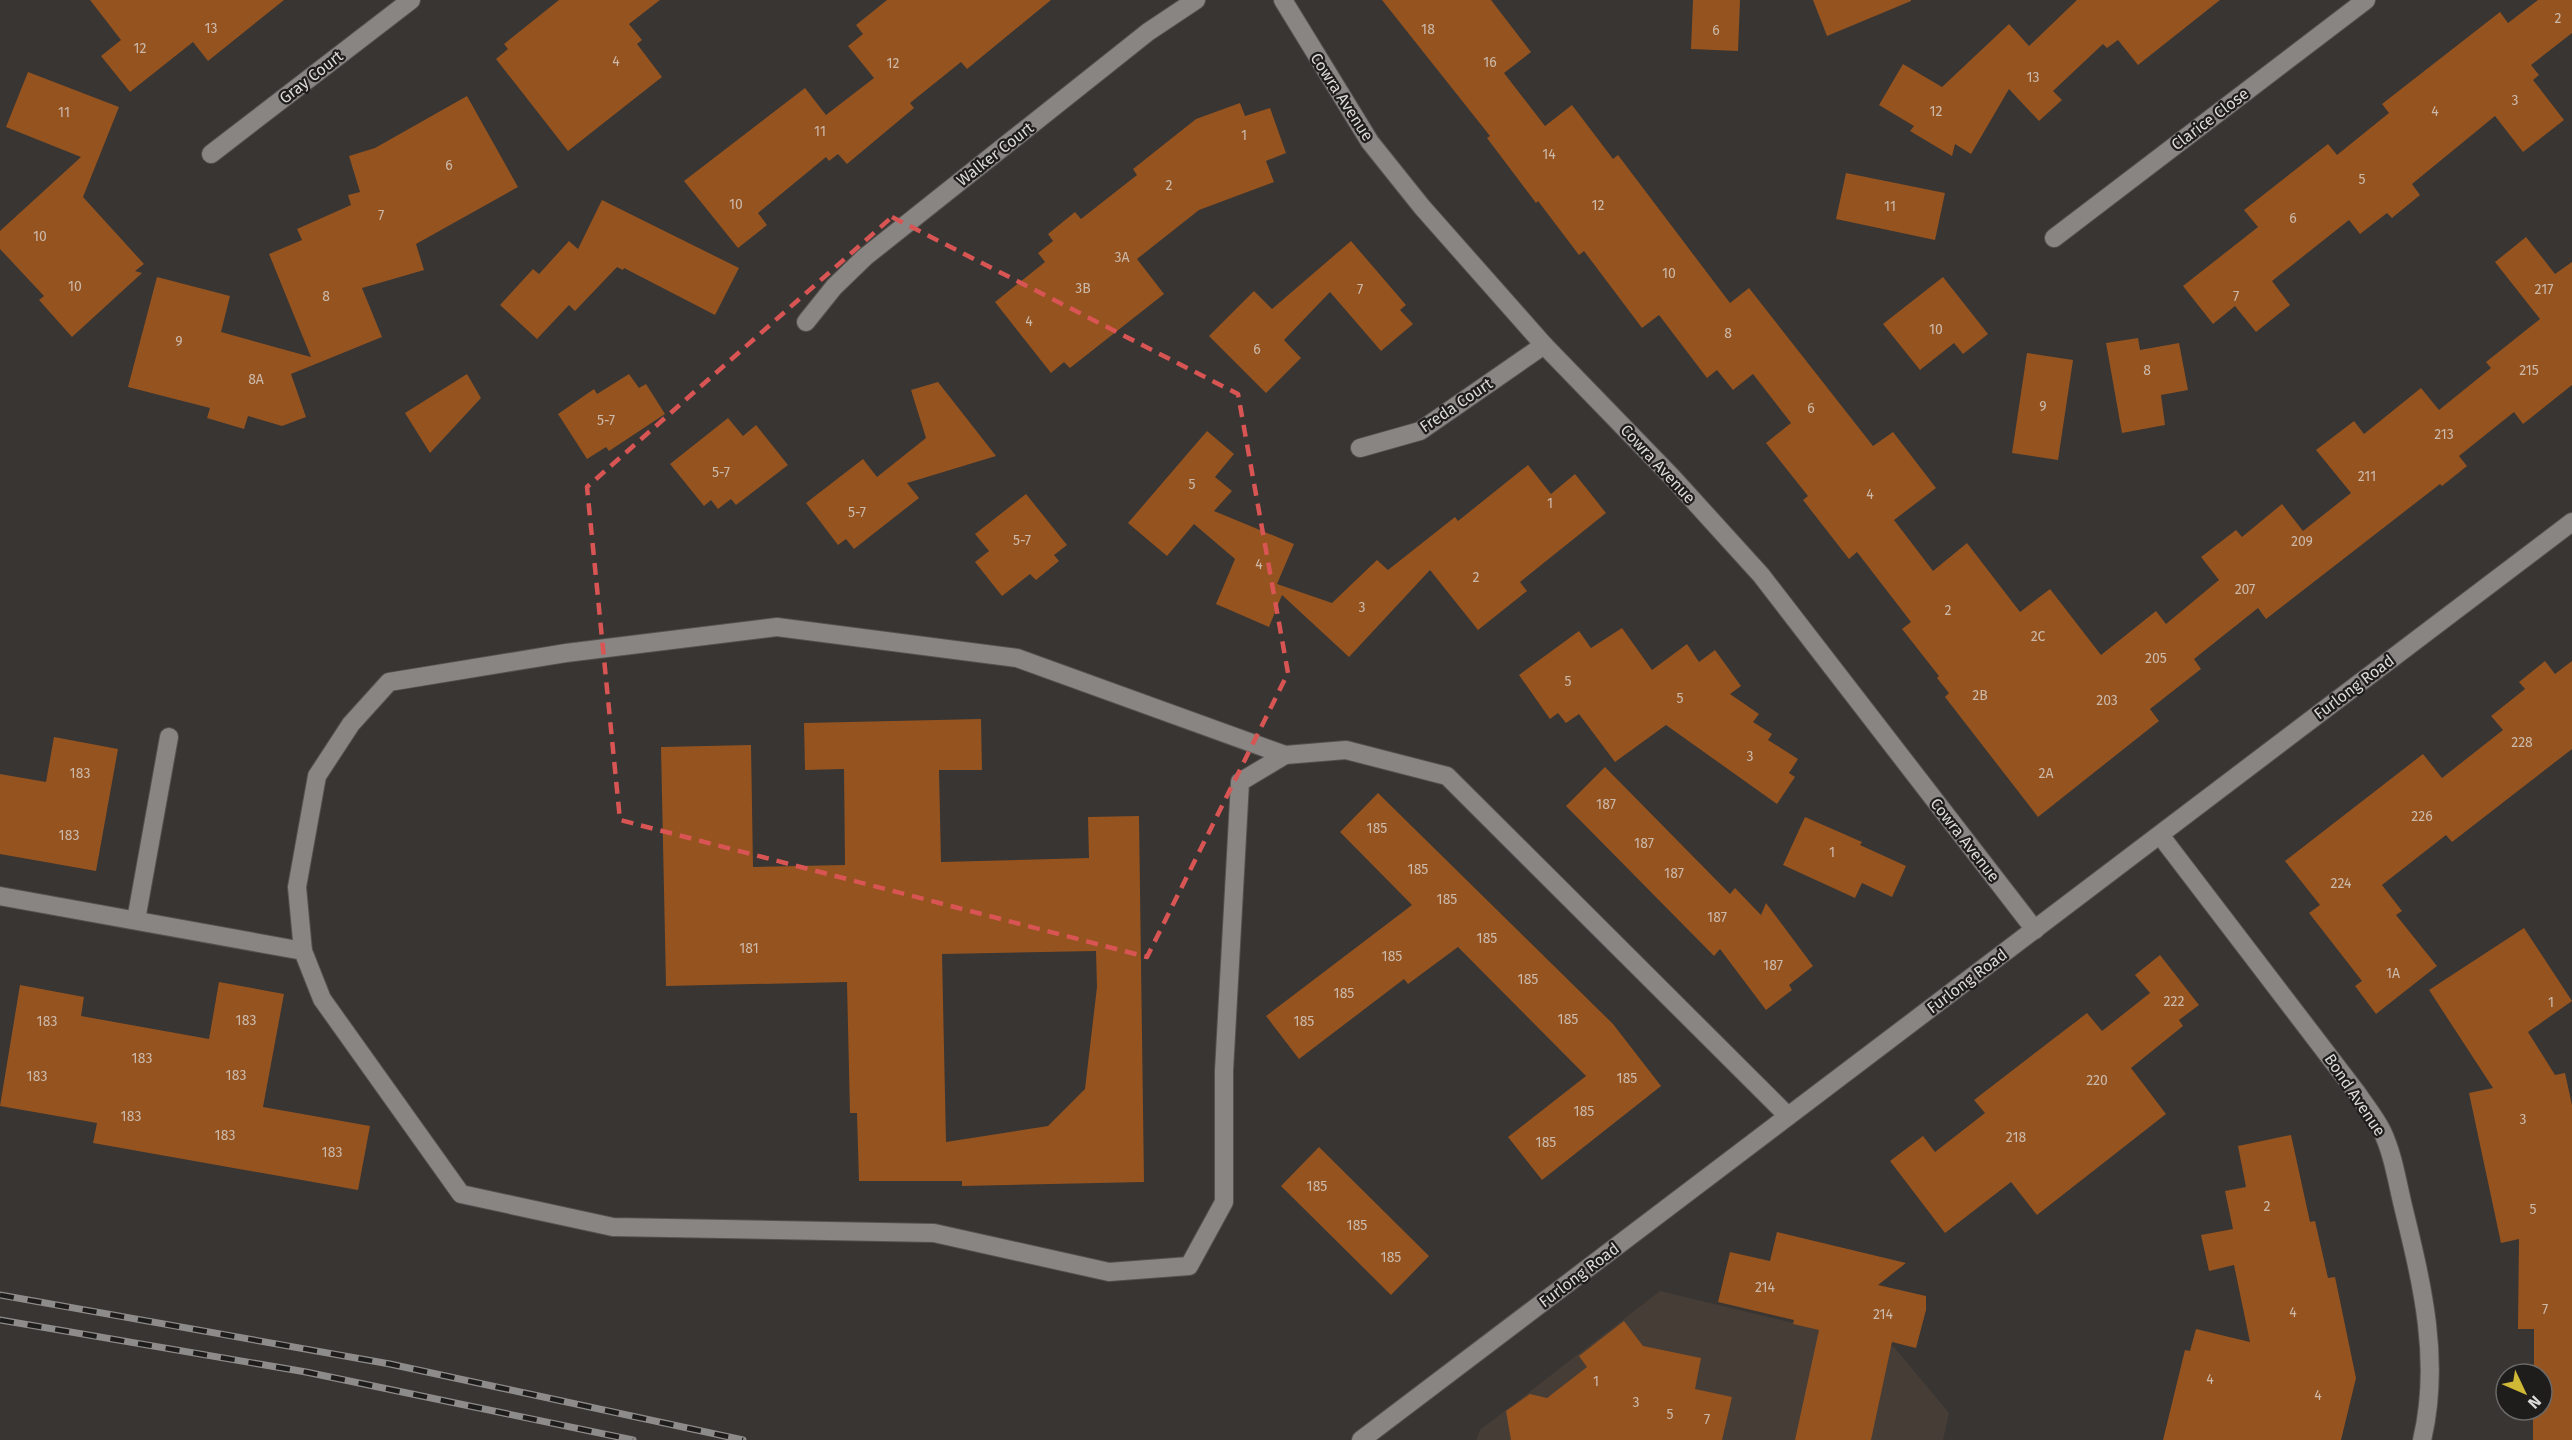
<svg xmlns="http://www.w3.org/2000/svg" width="2572" height="1440" font-family="'Fira Sans',sans-serif">
<rect width="100%" height="100%" fill="#383533"/>
<!-- built -->
<polygon fill="#463d37" points="1660,1291 1894,1347 1949,1413 1943,1440 1476,1440 1480,1430"/>
<!-- building -->
<g fill="#95531f" fill-rule="evenodd">
<polygon points="90,0 284,0 208,61 193,42 130,92 101,56 121,40"/>
<polygon points="559,0 660,0 629,24 642,40 637,44 662,77 568,151 496,59 508,49 504,44"/>
<polygon points="887,0 1051,0 967,69 961,62 910,103 914,108 847,164 838,154 829,161 826,157 758,213 767,225 738,248 684,181 805,88 826,115 874,78 848,46 863,34 856,25"/>
<polygon points="1382,0 1491,0 1531,52 1504,73 1545,126 1572,105 1613,159 1618,155 1730,303 1749,288 1873,446 1893,432 1936,488 1894,520 1933,571 1967,543 2020,612 2050,589 2101,655 2156,611 2166,624 2219,580 2201,557 2236,530 2242,537 2282,504 2303,531 2351,493 2316,450 2354,421 2364,434 2421,388 2439,410 2491,368 2486,362 2540,319 2495,262 2526,237 2555,274 2572,262 2572,385 2523,424 2514,412 2459,456 2467,466 2442,486 2440,484 2266,619 2258,608 2194,659 2201,669 2150,709 2159,721 2038,817 1945,697 1949,693 1937,678 1939,676 1902,629 1911,622 1857,552 1849,559 1803,500 1808,496 1766,443 1791,423 1753,374 1733,390 1717,370 1707,378 1659,315 1642,328 1584,251 1579,255 1538,201 1536,203 1487,138 1490,136"/>
<polygon points="1693,0 1740,0 1738,51 1691,49"/>
<polygon points="1813,0 1911,0 1911,1 1827,36"/>
<polygon points="2077,0 2220,0 2138,65 2118,40 2107,48 2103,44 2053,91 2062,100 2039,121 2009,89 1971,154 1955,144 1952,156 1910,131 1914,126 1879,105 1903,64 1942,87 2009,24 2029,46"/>
<polygon points="2538,0 2572,0 2572,33 2531,65 2539,75 2533,80 2564,120 2523,152 2495,116 2412,184 2420,195 2392,218 2387,213 2360,234 2349,220 2272,281 2290,305 2256,332 2235,306 2213,324 2183,286 2258,227 2244,210 2328,144 2337,155 2389,113 2382,104 2500,12 2508,23"/>
<polygon points="28,72 119,107 83,197 144,264 135,271 142,273 72,337 39,300 44,296 0,249 0,231 81,157 6,127"/>
<polygon points="467,96 518,187 416,244 424,270 362,288 382,337 291,374 306,417 282,426 248,416 244,429 207,418 210,408 128,387 157,277 230,296 221,332 311,357 269,254 302,240 297,229 351,205 348,195 360,192 349,156 375,148"/>
<polygon points="1240,103 1245,116 1270,108 1286,153 1266,161 1274,182 1199,210 1137,259 1164,294 1070,368 1064,362 1051,373 995,302 1045,262 1038,253 1053,241 1048,234 1075,212 1081,219 1137,175 1133,169 1196,119"/>
<polygon points="1846,173 1945,193 1935,240 1836,219"/>
<polygon points="602,200 739,268 715,315 624,268 623,270 617,267 575,311 569,305 537,339 500,305 533,269 539,274 569,241 578,249"/>
<polygon points="1351,241 1406,305 1400,310 1413,324 1381,351 1330,292 1284,340 1301,358 1266,393 1209,336 1254,291 1272,309"/>
<polygon points="1943,277 1988,334 1963,354 1954,343 1920,370 1883,324"/>
<polygon points="2138,338 2140,350 2179,343 2188,390 2161,395 2165,425 2122,433 2106,343"/>
<polygon points="2027,353 2073,360 2058,460 2012,453"/>
<polygon points="467,374 481,398 430,453 405,413"/>
<polygon points="629,374 639,388 646,384 665,414 609,451 606,447 587,459 558,414 594,389 597,394"/>
<polygon points="938,382 996,456 907,483 919,498 854,549 846,539 838,545 806,503 863,459 877,477 926,438 911,390"/>
<polygon points="728,418 743,436 756,425 788,465 736,505 731,499 718,509 711,500 704,506 670,464"/>
<polygon points="1207,431 1234,454 1215,477 1232,491 1214,511 1294,544 1277,584 1332,603 1377,560 1388,570 1455,517 1458,521 1528,465 1551,494 1575,474 1606,513 1520,582 1527,591 1478,630 1430,570 1349,657 1282,595 1269,627 1216,604 1235,559 1194,524 1167,556 1128,523"/>
<polygon points="1026,494 1067,545 1054,555 1059,561 1036,580 1030,574 1002,596 975,562 989,551 975,534"/>
<polygon points="1622,628 1652,670 1687,644 1699,662 1715,650 1741,686 1730,694 1759,714 1753,722 1772,734 1768,740 1798,759 1789,773 1795,777 1777,804 1666,725 1615,762 1579,714 1566,723 1558,713 1550,719 1519,675 1579,631 1591,648"/>
<polygon points="2545,661 2555,674 2572,661 2572,749 2452,842 2446,835 2382,885 2402,911 2396,915 2437,966 2376,1014 2355,986 2362,981 2309,913 2320,905 2285,861 2423,754 2442,778 2503,730 2491,716 2525,689 2519,682"/>
<path d="M981,719L982,770H939L941,862L1089,858L1088,817L1139,816L1144,1182L962,1186V1181H859L857,1113H850L847,982L666,986L661,747L751,745L753,867L845,865L844,769L805,770L804,723ZM1096,951L1097,987L1085,1089L1048,1126L946,1142L942,954Z"/>
<polygon points="54,737 118,749 96,871 0,854 0,774 46,782"/>
<polygon points="1605,767 1730,894 1735,888 1761,915 1766,903 1813,966 1789,985 1792,990 1766,1010 1720,949 1714,956 1566,806"/>
<polygon points="1378,793 1613,1024 1661,1086 1542,1180 1508,1137 1586,1076 1458,947 1408,984 1404,979 1299,1059 1266,1016 1412,905 1340,832"/>
<polygon points="1805,817 1862,842 1860,845 1906,866 1892,897 1862,883 1855,898 1783,865"/>
<polygon points="2524,928 2572,1001 2528,1032 2555,1075 2565,1073 2572,1105 2572,1440 2533,1440 2533,1410 2542,1410 2542,1374 2534,1374 2534,1329 2518,1329 2519,1239 2501,1243 2469,1093 2493,1088 2429,990"/>
<polygon points="2160,955 2199,1005 2179,1020 2183,1026 2131,1068 2166,1114 2037,1215 2011,1182 1945,1233 1890,1161 1923,1136 1935,1152 1985,1113 1974,1100 2087,1013 2102,1031 2150,993 2135,975"/>
<polygon points="219,982 284,994 263,1107 370,1126 358,1190 93,1143 97,1123 0,1106 20,985 84,997 81,1016 209,1039"/>
<polygon points="2291,1135 2310,1222 2315,1221 2328,1278 2335,1277 2356,1378 2341,1440 2163,1440 2185,1350 2190,1351 2196,1329 2250,1342 2234,1265 2209,1271 2201,1235 2233,1229 2225,1191 2246,1187 2238,1146"/>
<polygon points="1319,1147 1429,1256 1391,1295 1281,1186"/>
<polygon points="1777,1232 1906,1263 1878,1285 1926,1296 1926,1310 1916,1348 1892,1342 1871,1440 1795,1440 1819,1330 1793,1324 1794,1320 1718,1302 1730,1252 1770,1261"/>
<polygon points="1624,1321 1643,1346 1701,1358 1695,1389 1732,1397 1722,1440 1511,1440 1506,1411 1530,1394 1547,1398 1587,1367 1579,1356"/>
</g>
<g fill="none" stroke-linecap="round" stroke-linejoin="round">
<defs>
<g id="lane">
<polyline points="0,896 303,951 322,999 461,1194 613,1227 934,1233 1109,1272 1189,1266 1224,1202 1224,1071 1240,782 1285,755 1346,750 1447,776 1788,1116"/>
<polyline points="303,951 297,887 317,776 351,724 389,682 566,653 777,627 1017,658 1285,755"/>
</g>
<g id="street">
<polyline points="1283,0 1370,142 1422,207 1544,345 1672,477 1761,575 2035,930"/>
<polyline points="211,154 411,0"/>
<polyline points="2054,238 2366,0"/>
<polyline points="806,322 834,287 865,257 1148,32 1196,0"/>
<polyline points="1360,448 1420,431 1544,345"/>
<path d="M2160,835L2357,1093C2365,1105 2375,1117 2382,1131C2393,1154 2397,1181 2403,1206C2422,1284 2441,1360 2422,1440"/>
<polyline points="136,920 169,737"/>
</g>
<polyline id="secondary" points="1361,1440 2572,522"/>
</defs>
<!-- lane casing -->
<use href="#lane" stroke="#54514f" stroke-width="20"/>
<!-- street casing -->
<use href="#street" stroke="#54514f" stroke-width="20"/>
<!-- secondary casing -->
<use href="#secondary" stroke="#54514f" stroke-width="20"/>
<!-- lane -->
<use href="#lane" stroke="#898583" stroke-width="18"/>
<!-- street -->
<use href="#street" stroke="#898583" stroke-width="18"/>
<!-- secondary -->
<use href="#secondary" stroke="#898583" stroke-width="18"/>
<defs>
<g id="rail">
<polyline points="0,1295 390,1364 743,1440"/>
<polyline points="0,1320 306,1372 633,1440"/>
</g>
</defs>
<!-- rail casing -->
<use href="#rail" stroke="#8e8c8a" stroke-width="7"/>
<!-- rail -->
<use href="#rail" stroke="#1e1d1c" stroke-width="4.5" stroke-dasharray="14" stroke-linecap="butt"/>
</g>
<!-- marked area -->
<path fill="none" stroke="#d85554" stroke-width="4.5" stroke-dasharray="12 8" stroke-linejoin="round" d="M892,217L1238,394L1288,673L1147,957L620,820L587,487Z"/>
<g text-anchor="middle" dominant-baseline="central" stroke-width="4.5" stroke-linejoin="round" paint-order="stroke">
<!-- number labels -->
<g font-size="14" fill="#cbb9aa">
<text x="2558" y="18">2</text>
<text x="211" y="28">13</text>
<text x="1428" y="29">18</text>
<text x="1716" y="30">6</text>
<text x="140" y="48">12</text>
<text x="616" y="61">4</text>
<text x="1490" y="62">16</text>
<text x="893" y="63">12</text>
<text x="2033" y="77">13</text>
<text x="2515" y="100">3</text>
<text x="1936" y="111">12</text>
<text x="2435" y="111">4</text>
<text x="64" y="112">11</text>
<text x="820" y="131">11</text>
<text x="1244" y="135">1</text>
<text x="1549" y="154">14</text>
<text x="449" y="165">6</text>
<text x="2362" y="179">5</text>
<text x="1169" y="185">2</text>
<text x="736" y="204">10</text>
<text x="1598" y="205">12</text>
<text x="1890" y="206">11</text>
<text x="381" y="215">7</text>
<text x="2293" y="218">6</text>
<text x="40" y="236">10</text>
<text x="1122" y="257">3A</text>
<text x="1669" y="273">10</text>
<text x="75" y="286">10</text>
<text x="1083" y="288">3B</text>
<text x="1360" y="289">7</text>
<text x="2544" y="289">217</text>
<text x="326" y="296">8</text>
<text x="2236" y="296">7</text>
<text x="1029" y="321">4</text>
<text x="1936" y="329">10</text>
<text x="1728" y="333">8</text>
<text x="179" y="341">9</text>
<text x="1257" y="349">6</text>
<text x="2147" y="370">8</text>
<text x="2529" y="370">215</text>
<text x="256" y="379">8A</text>
<text x="2043" y="406">9</text>
<text x="1811" y="408">6</text>
<text x="606" y="420">5-7</text>
<text x="2444" y="434">213</text>
<text x="721" y="472">5-7</text>
<text x="2367" y="476">211</text>
<text x="1192" y="484">5</text>
<text x="1870" y="494">4</text>
<text x="1550" y="503">1</text>
<text x="857" y="512">5-7</text>
<text x="1022" y="540">5-7</text>
<text x="2302" y="541">209</text>
<text x="1259" y="564">4</text>
<text x="1476" y="577">2</text>
<text x="2245" y="589">207</text>
<text x="1362" y="607">3</text>
<text x="1948" y="610">2</text>
<text x="2038" y="636">2C</text>
<text x="2156" y="658">205</text>
<text x="1568" y="681">5</text>
<text x="1980" y="695">2B</text>
<text x="1680" y="698">5</text>
<text x="2107" y="700">203</text>
<text x="2522" y="742">228</text>
<text x="1750" y="756">3</text>
<text x="80" y="773">183</text>
<text x="2046" y="773">2A</text>
<text x="1606" y="804">187</text>
<text x="2422" y="816">226</text>
<text x="1377" y="828">185</text>
<text x="69" y="835">183</text>
<text x="1644" y="843">187</text>
<text x="1832" y="852">1</text>
<text x="1418" y="869">185</text>
<text x="1674" y="873">187</text>
<text x="2341" y="883">224</text>
<text x="1447" y="899">185</text>
<text x="1717" y="917">187</text>
<text x="1487" y="938">185</text>
<text x="749" y="948">181</text>
<text x="1392" y="956">185</text>
<text x="1773" y="965">187</text>
<text x="2393" y="973">1A</text>
<text x="1528" y="979">185</text>
<text x="1344" y="993">185</text>
<text x="2174" y="1001">222</text>
<text x="2551" y="1002">1</text>
<text x="1568" y="1019">185</text>
<text x="246" y="1020">183</text>
<text x="47" y="1021">183</text>
<text x="1304" y="1021">185</text>
<text x="142" y="1058">183</text>
<text x="236" y="1075">183</text>
<text x="37" y="1076">183</text>
<text x="1627" y="1078">185</text>
<text x="2097" y="1080">220</text>
<text x="1584" y="1111">185</text>
<text x="131" y="1116">183</text>
<text x="2523" y="1119">3</text>
<text x="225" y="1135">183</text>
<text x="2016" y="1137">218</text>
<text x="1546" y="1142">185</text>
<text x="332" y="1152">183</text>
<text x="1317" y="1186">185</text>
<text x="2267" y="1206">2</text>
<text x="2533" y="1209">5</text>
<text x="1357" y="1225">185</text>
<text x="1391" y="1257">185</text>
<text x="1765" y="1287">214</text>
<text x="2545" y="1309">7</text>
<text x="2293" y="1312">4</text>
<text x="1883" y="1314">214</text>
<text x="2210" y="1379">4</text>
<text x="1596" y="1381">1</text>
<text x="2318" y="1395">4</text>
<text x="1636" y="1402">3</text>
<text x="1670" y="1414">5</text>
<text x="1707" y="1419">7</text>
</g>
<!-- street labels -->
<g font-size="16" fill="#dddbd9" stroke="#1e1d1c">
<text transform="translate(311 77) rotate(-38)">Gray Court</text>
<text transform="translate(1342 97) rotate(57)">Cowra Avenue</text>
<text transform="translate(2210 119) rotate(-37)">Clarice Close</text>
<text transform="translate(995 154) rotate(-38)">Walker Court</text>
<text transform="translate(1456 405) rotate(-34)">Freda Court</text>
<text transform="translate(1658 464) rotate(47)">Cowra Avenue</text>
<text transform="translate(2354 687) rotate(-37)">Furlong Road</text>
<text transform="translate(1965 840) rotate(52)">Cowra Avenue</text>
<text transform="translate(1967 981) rotate(-37)">Furlong Road</text>
<text transform="translate(2355 1095) rotate(56)">Bond Avenue</text>
<text transform="translate(1579 1275) rotate(-37)">Furlong Road</text>
</g>
</g>
<!-- north arrow -->
<g transform="translate(2524 1392) rotate(134)"><circle r="28" fill="#1e1d1c" stroke="#6a6968" stroke-width="1.5"/>
<path d="M0-4.5L10 22L0 15L-10 22Z" fill="#d0b837"/>
<text y="-9" font-size="16" font-weight="bold" text-anchor="middle" fill="#dddbd9">N</text>
</g>
</svg>
